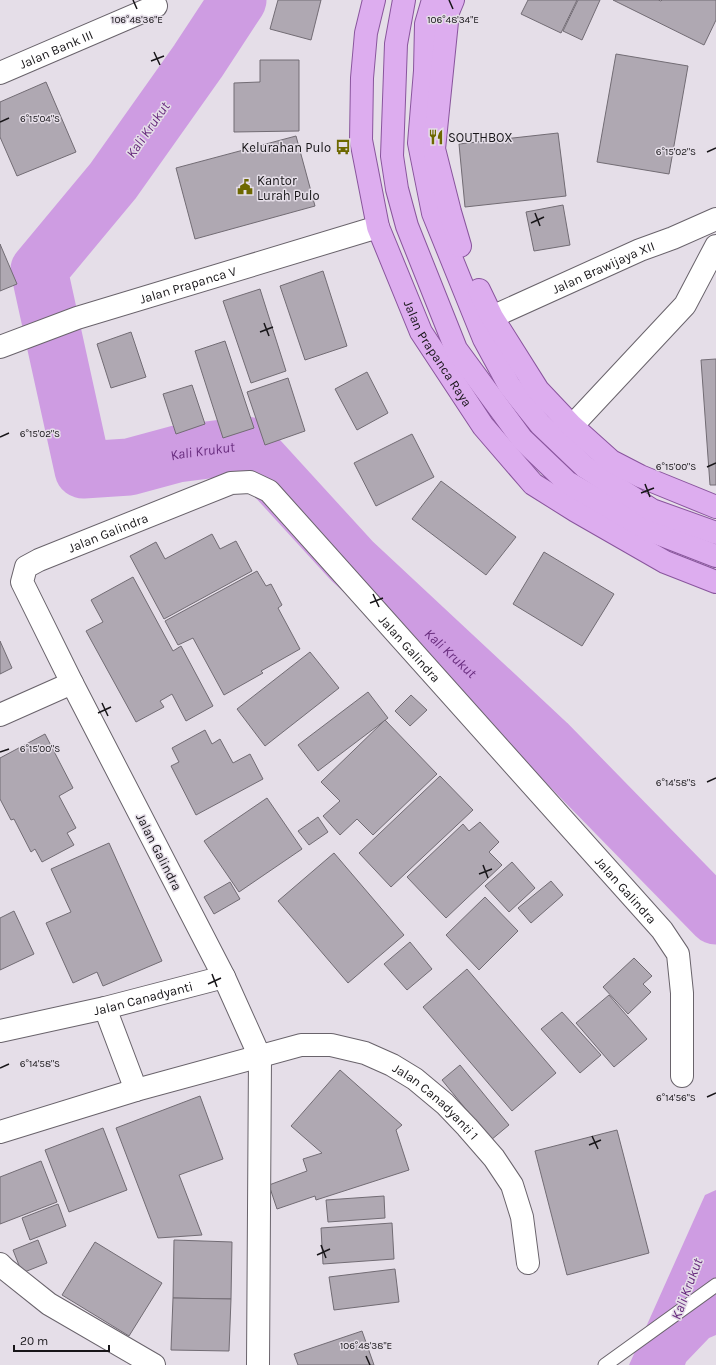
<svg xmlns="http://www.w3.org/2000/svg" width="716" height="1365" font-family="Karla,sans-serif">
<rect width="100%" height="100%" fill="#e5dee8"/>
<!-- water -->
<polygon fill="#ce9ce2" points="716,1190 716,1335 709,1338 686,1362 685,1365 629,1365 705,1195"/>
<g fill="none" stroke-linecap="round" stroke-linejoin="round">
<!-- river -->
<path stroke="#ce9ce2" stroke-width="57" id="s1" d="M238,0L198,61L113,181L39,270L83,470L129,467L177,454L246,445L352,561L547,743L716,916"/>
</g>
<!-- building -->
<g fill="#afa8b2" stroke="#726c74">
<polygon points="278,0 321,0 311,40 270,29"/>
<polygon points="528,0 577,0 561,33 521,14"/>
<polygon points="578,0 600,0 582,40 563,31"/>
<polygon points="613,0 658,0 661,1 662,0 716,0 716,20 704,45"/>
<polygon points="616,54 688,66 669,174 597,162"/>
<polygon points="260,60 299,60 299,131 234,132 234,83 260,82"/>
<polygon points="46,82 76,152 17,176 0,137 0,102"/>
<polygon points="558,133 566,196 465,207 459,144"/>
<polygon points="296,136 315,206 195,239 176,168"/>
<polygon points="563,205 570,245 534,251 526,212"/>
<polygon points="0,244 17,284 0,291"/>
<polygon points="323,271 347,346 305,360 280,286"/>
<polygon points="260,289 286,371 251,383 223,301"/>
<polygon points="131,332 146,377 111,388 97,344"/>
<polygon points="225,341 254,428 223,438 195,351"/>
<polygon points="716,359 716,485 710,485 701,360"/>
<polygon points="367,372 388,413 357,430 335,389"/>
<polygon points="288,378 305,431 265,445 247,392"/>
<polygon points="192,385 205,424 176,434 163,394"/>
<polygon points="412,434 434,477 376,506 354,463"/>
<polygon points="441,481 516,537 486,575 412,519"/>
<polygon points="212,534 220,549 236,541 252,571 164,619 130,556 156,542 165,559"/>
<polygon points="544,552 614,594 582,646 513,604"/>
<polygon points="257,571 266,586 271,584 282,605 278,608 300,649 261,671 263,673 224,695 193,638 178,645 165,621"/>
<polygon points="133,577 173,651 181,646 213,706 186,721 172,694 160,701 164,707 136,722 86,631 103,622 91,600"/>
<polygon points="0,641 12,668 0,674"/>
<polygon points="310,652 339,688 265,746 237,709"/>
<polygon points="368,692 388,718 318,771 298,745"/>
<polygon points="411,695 427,710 410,726 395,711"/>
<polygon points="385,720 437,774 373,835 357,819 340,835 323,816 340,801 321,782"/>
<polygon points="205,730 212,744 220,739 233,763 250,754 263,779 196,815 171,766 179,762 172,748"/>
<polygon points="45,734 73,788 59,796 76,828 67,833 74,845 42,862 35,849 31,852 14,819 11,820 0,799 0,758"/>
<polygon points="440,776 473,810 391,887 359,853"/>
<polygon points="267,798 302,849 239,892 204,841"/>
<polygon points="318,817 328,832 309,845 298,831"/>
<polygon points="480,822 499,842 489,852 502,865 446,918 407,877 463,824 469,831"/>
<polygon points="109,843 162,961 103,986 97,972 73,983 46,923 71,912 51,869"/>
<polygon points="334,853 404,935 348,983 278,901"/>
<polygon points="512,862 535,888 509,912 485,886"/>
<polygon points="551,881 563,895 531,923 518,908"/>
<polygon points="230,882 240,899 214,914 204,897"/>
<polygon points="485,897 518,931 479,970 446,935"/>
<polygon points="14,911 34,954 0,970 0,918"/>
<polygon points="410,942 432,969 407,990 384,964"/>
<polygon points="634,958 652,976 643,984 651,992 628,1014 603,987"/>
<polygon points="467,969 556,1073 512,1111 423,1007"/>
<polygon points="609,995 647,1039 614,1067 576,1023"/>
<polygon points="562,1012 601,1055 580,1073 541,1029"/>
<polygon points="460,1065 509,1125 491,1140 442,1080"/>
<polygon points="340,1070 402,1125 396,1130 409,1170 316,1200 315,1196 277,1209 269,1185 307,1171 303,1159 322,1153 291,1126"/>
<polygon points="200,1096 223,1159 179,1175 202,1235 158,1238 116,1128"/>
<polygon points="103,1128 127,1190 69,1212 45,1150"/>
<polygon points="617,1130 649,1253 567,1275 535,1151"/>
<polygon points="41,1161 57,1202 0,1224 0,1177"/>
<polygon points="384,1196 385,1218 328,1222 326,1200"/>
<polygon points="58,1204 66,1226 30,1240 22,1218"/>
<polygon points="392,1223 394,1259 323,1264 321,1228"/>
<polygon points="38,1240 47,1263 22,1273 13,1250"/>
<polygon points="174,1240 232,1242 231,1299 173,1298"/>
<polygon points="95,1242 162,1283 129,1336 62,1295"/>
<polygon points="395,1269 399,1302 334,1310 329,1277"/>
<polygon points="173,1298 231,1299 229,1351 171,1350"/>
<polygon points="362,1331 374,1365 298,1365 294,1354"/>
</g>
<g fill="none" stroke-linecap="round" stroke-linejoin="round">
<defs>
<polyline id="service" points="605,1365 716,1285"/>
<g id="minor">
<path id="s2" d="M0,73L156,6"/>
<path id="s3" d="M492,317L640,250L673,238L716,219"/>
<path id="s4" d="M0,347L77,318L378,227"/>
<polyline points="572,426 685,305 716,246"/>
<polyline points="0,715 72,683"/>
<polyline points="105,1008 136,1090"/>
<path id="s5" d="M0,1031L105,1008L224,977"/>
<path id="s6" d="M0,1132L136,1090L301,1045H331L365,1053L392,1065L415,1079L445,1104L467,1127L494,1158L512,1185L522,1217L528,1263"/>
<polyline points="0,1264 5,1269 49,1304 154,1365"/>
<path id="s7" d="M258,1365L260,1057L224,977L72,683L22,582L26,567L39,560L231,483L250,482L269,491L662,930L678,954L682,993V1076"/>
</g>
<g id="primary">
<path id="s8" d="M374,0L366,33L362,78L361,140L378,227L421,332L483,426L533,484L576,511L665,562L716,582"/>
<polyline points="404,0 396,44 392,156 397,189 407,226 456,349 522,439 567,482 649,530 716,556"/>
<polyline points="433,0 426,24 425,71 419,143 433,213 484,339 509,385 540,424 585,467 652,510 716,533"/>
<polyline points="453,0 448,12 434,149 450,212 460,246"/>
<polyline points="479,290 492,317 538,390 572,426 611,461 640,476 716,507"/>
</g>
</defs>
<!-- service casing -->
<use href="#service" stroke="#69636b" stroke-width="15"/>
<!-- minor casing -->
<use href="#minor" stroke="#69636b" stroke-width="24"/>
<!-- primary casing -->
<use href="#primary" stroke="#89559d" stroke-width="24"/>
<!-- service -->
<use href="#service" stroke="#fff" stroke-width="13"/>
<!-- minor -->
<use href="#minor" stroke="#fff" stroke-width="22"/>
<!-- primary -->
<use href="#primary" stroke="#ddadef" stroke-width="22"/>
</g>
<!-- ticks -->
<path fill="none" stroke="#171518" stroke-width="1.5" d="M133,0L137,9M449,0L453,9M154,52L160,65M151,61L164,56M0,122L9,118M707,152L716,148M535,213L540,226M531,223L544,217M264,323L269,336M260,332L273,327M0,437L9,433M707,467L716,463M645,484L650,497M641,493L654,488M373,594L379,607M370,603L383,598M102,703L108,716M98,713L111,707M0,752L9,749M707,782L716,778M483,865L488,878M479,874L492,869M212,974L217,987M208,984L221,978M0,1068L9,1064M707,1097L716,1093M592,1136L598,1149M589,1145L601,1140M321,1245L326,1258M317,1255L330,1249M366,1356L370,1365"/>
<!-- icons -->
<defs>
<symbol id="restaurant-bare" viewBox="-9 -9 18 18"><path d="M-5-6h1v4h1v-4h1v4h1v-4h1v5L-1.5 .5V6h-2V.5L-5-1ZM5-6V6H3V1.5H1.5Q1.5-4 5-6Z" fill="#6d6800" stroke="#e5dee8" stroke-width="2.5" paint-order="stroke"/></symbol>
<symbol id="bus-bare" viewBox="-9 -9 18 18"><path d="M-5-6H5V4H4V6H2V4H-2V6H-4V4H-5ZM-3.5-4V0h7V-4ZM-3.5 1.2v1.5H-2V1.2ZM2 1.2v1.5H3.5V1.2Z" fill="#6d6800" stroke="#e5dee8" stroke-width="2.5" paint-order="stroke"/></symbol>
<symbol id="civic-bare" viewBox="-9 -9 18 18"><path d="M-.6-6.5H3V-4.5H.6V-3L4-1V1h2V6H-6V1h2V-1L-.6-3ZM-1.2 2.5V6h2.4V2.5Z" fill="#6d6800" stroke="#e5dee8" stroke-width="2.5" paint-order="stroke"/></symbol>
</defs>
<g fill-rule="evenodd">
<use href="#restaurant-bare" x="425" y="126" width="22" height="22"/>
<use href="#bus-bare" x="332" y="136" width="22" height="22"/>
<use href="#civic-bare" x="234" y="176" width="22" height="22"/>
</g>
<g text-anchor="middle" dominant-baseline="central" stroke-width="3" stroke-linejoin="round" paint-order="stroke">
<!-- street labels -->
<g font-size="13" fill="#171518" stroke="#e5dee8">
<text stroke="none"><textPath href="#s2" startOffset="61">Jalan Bank III</textPath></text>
<text stroke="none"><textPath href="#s3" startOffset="122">Jalan Brawijaya XII</textPath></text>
<text stroke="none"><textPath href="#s4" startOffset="198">Jalan Prapanca V</textPath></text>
<text stroke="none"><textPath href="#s8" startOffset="370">Jalan Prapanca Raya</textPath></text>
<text stroke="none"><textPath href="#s7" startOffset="944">Jalan Galindra</textPath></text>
<text stroke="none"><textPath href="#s7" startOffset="1328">Jalan Galindra</textPath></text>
<text transform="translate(159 852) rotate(63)">Jalan Galindra</text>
<text stroke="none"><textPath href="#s7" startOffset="1652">Jalan Galindra</textPath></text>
<text stroke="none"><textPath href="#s5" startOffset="147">Jalan Canadyanti</textPath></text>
<text stroke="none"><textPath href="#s6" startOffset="465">Jalan Canadyanti 1</textPath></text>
</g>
<!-- poi labels -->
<g font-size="13" fill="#171518" stroke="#e5dee8" text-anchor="start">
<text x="448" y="137">SOUTHBOX</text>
<text x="331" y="147" text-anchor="end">Kelurahan Pulo</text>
<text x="257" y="180">Kantor<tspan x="257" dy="15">Lurah Pulo</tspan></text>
</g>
<!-- water labels -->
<g font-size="14" font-style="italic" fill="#682c7e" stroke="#e5dee8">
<text transform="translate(148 130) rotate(-55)">Kali Krukut</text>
<text stroke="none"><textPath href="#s1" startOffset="662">Kali Krukut</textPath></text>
<text stroke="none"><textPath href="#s1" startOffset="998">Kali Krukut</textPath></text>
<text transform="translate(687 1289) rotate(-69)">Kali Krukut</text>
</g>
</g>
<g font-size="10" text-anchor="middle" fill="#171518" stroke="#e5dee8" stroke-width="3" stroke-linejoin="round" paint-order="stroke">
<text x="137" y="23">106°48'36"E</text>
<text x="453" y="23">106°48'34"E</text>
<text x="40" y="122">6°15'04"S</text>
<text x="676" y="155">6°15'02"S</text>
<text x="40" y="437">6°15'02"S</text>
<text x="676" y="470">6°15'00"S</text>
<text x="40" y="752">6°15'00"S</text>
<text x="676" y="786">6°14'58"S</text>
<text x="40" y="1067">6°14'58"S</text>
<text x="676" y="1101">6°14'56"S</text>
<text x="366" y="1349">106°48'38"E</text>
</g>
<!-- scale -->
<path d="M14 1345v6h95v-6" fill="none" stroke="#171518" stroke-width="2"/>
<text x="20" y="1345" font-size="12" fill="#171518" stroke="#e5dee8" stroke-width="3" paint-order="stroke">20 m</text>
</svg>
